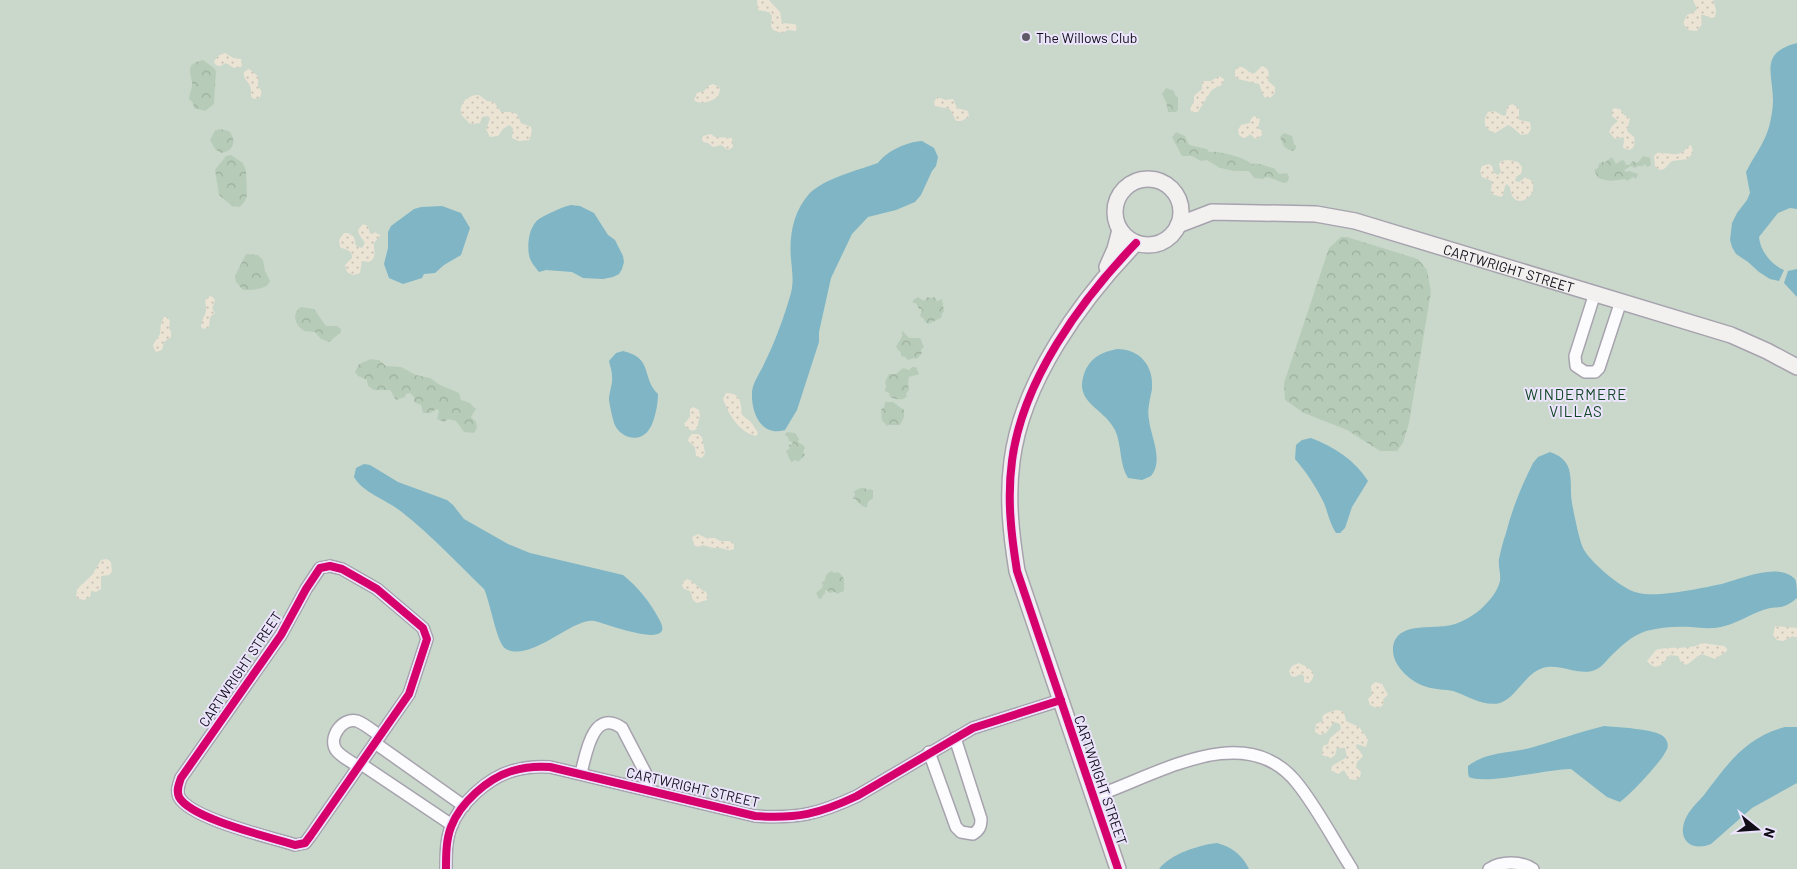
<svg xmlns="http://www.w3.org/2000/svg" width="1797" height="869" font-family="Barlow,sans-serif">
<defs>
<pattern id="forest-crowns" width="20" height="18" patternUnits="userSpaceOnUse" patternTransform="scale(1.25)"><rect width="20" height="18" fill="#b7ccb8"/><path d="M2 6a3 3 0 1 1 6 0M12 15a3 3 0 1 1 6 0" fill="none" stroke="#9cae9d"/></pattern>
<pattern id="sand-dots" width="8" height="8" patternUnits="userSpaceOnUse" patternTransform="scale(1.25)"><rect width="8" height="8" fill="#ebe4d5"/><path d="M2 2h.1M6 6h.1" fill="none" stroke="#c8c2b6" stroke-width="1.8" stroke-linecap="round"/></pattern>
</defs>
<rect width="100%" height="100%" fill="#eeeaf7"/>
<!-- grass -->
<rect fill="#cad8cc" x="0" y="0" width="1797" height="869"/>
<!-- forest -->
<g fill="url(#forest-crowns)">
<path d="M203,60L214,68L216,71L214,104L205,111L194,108L193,103L189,99C189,94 193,87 192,82C190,70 186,64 203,60Z"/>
<polygon points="1166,88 1174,91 1175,95 1178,98 1178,110 1176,112 1168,112 1166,102 1162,94"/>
<path d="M219,129L229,131C237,141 234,151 221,153L215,149L210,140L215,131Z"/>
<path d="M1176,132L1185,136L1189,145L1207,149L1209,152C1218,150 1246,158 1252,164C1260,162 1266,167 1274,168L1279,174L1287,173L1289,177L1288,181L1285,183C1279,182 1273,178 1266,177L1263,179L1254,178L1249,171H1234L1220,168L1207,160L1201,161L1192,156H1182L1172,137Z"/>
<path d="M1284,133L1292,136L1294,144L1296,146V148L1293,151C1283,149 1283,144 1280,137Z"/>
<polygon points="231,155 243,163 246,171 247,195 245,201 240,207 232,206 219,195 215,170 226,156"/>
<path d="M1643,156L1650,158L1651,165L1648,167L1644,164L1643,166H1638L1635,168L1631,166L1624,170L1626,172L1629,171L1638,174L1636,179L1633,177L1627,181L1625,179C1611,181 1612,182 1598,178L1594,170L1598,168L1599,164L1603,161L1604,163L1612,157L1616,164L1620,161L1624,160L1626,165H1629L1633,161L1636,163L1639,161Z"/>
<polygon points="1341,237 1347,237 1418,259 1427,270 1431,292 1409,423 1403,443 1397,451 1380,451 1347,430 1304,413 1285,400 1284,383 1329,248"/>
<path d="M246,254L258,255L263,260L265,271L270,281C266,290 253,290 243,290L236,282L235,276Z"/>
<polygon points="918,297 924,301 927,297 931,298 934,297 937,301 942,299 944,311 942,314 941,318 928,324 925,322 924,319 920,316 922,309 919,309 916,303 913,303 913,300"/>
<path d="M301,307L314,309L326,326H337L341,329L340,333L329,342L321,339L315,332L304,331C295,325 291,314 301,307Z"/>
<polygon points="903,331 909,338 920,338 924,347 921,350 922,353 917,359 914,358 908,360 905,357 901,356 901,353 896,347 902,336 902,332"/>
<polygon points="371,359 379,360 386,366 401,367 416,375 430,378 440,385 459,393 461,400 470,403 476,409 471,417 476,422 477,428 474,433 464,432 456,421 448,419 444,422 437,419 439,411 437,409 430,413 423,413 421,405 414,402 414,397 410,393 406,394 405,397 396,400 390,390 374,390 368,386 367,380 358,376 355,372 359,364"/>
<path d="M912,367H916L919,374L909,377L908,384L909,390L906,394L907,396C902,402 896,399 890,397L889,393L885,391L886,386L885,382L889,374H896L903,368L909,370Z"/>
<polygon points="885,402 893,402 904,410 904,417 900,425 889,425 886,426 885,423 882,421 881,409 884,408"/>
<polygon points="787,432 795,433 799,439 798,442 803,445 805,448 803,452 805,455 798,462 796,460 791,462 786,451 790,448 788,445 791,445 793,442 789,441 788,437 785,435"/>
<polygon points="861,488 865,488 867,490 870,489 873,491 873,498 868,502 867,507 864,507 857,502 856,499 852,499 855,495 854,491"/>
<path d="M831,571L835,573L838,572C846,578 844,582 844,591L837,594L835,592L829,593L827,590L825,591V594L823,595L822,598L819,599L816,593L822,588L823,584L821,583L825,580L826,575Z"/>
</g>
<!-- sand -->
<g fill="url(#sand-dots)">
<polygon points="757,0 769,0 780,12 782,23 795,24 797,27 796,31 788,30 782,33 773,30 771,26 772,16 769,12 758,10"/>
<polygon points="1693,0 1713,0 1716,10 1715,17 1711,18 1704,15 1701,15 1702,24 1697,31 1688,30 1683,23 1687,15 1694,12 1697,9"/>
<path d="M225,53L233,58L241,59L242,64L241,67L234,68L226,63L220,66L216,65L214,62C216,57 220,54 225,53Z"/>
<path d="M1262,66C1272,70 1268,74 1268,81L1275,87V93L1270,98L1264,97L1259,84L1238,79L1235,76V71C1241,61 1246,72 1252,73H1255Z"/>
<path d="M249,69L258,76V86L262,92L260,97L255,99L252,98C250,94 252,90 250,86C248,80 243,80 244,72Z"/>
<path d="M1219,76L1224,79C1223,88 1218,85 1212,90C1210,92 1200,109 1198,112H1192L1190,109L1194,101V96L1202,89V83L1203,81H1211Z"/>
<path d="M713,84L719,87L720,90L718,97C710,101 702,106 694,100L697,93L704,91L708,86Z"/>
<path d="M479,95L487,101L494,102L501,112H511L517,114L521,123L531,127L532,132L529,140L519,141L512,138L513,128L509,125L503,129L498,136L490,137L486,129L490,119L488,116L482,117L480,123L472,124L469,123C466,119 462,117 461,113C459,102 470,94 479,95Z"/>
<polygon points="937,97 946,100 953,99 957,108 968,111 969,117 961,121 956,121 950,109 935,106 934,102"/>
<path d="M1512,104L1519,108V120L1530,122L1531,129L1528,134L1521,135L1512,127L1508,125L1495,133C1484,130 1482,121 1488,112L1494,111L1504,116L1506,115L1507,107Z"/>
<path d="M1615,108L1620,109L1624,115L1630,118L1627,131L1634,137C1635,143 1635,148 1629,150L1623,148L1624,137L1615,139L1609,132L1612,126L1618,121L1612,116V110Z"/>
<polygon points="1254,116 1260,119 1258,128 1262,131 1262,135 1256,139 1250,134 1247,137 1243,138 1239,135 1238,130 1241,125 1250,123 1251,119"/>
<polygon points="711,134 715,137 732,138 733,147 728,150 721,145 713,147 708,143 703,142 702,139 703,136"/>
<path d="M1691,145L1693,152L1688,159L1672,161C1666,166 1663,175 1655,166L1654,156L1657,153C1665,152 1673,156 1681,153C1686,151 1686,147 1691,145Z"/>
<path d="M1508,160L1518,162L1522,167V173L1516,177L1515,181L1519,182L1526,177L1533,182V192C1524,205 1511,204 1510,187L1507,184L1505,186L1503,195L1501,197L1492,194L1491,191L1492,181L1482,177L1480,171L1482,166L1489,164L1492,166L1494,173L1498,175L1501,172L1499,164L1501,161Z"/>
<path d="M363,224L368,226L370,234L374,232L380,235L379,237L374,243C373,251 378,257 369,262L362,261L360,273L353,275L347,272L345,265L352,258C353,250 346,250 340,247L339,240L344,233H348L354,237L356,246L362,248L365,243L359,234L358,230Z"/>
<path d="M210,296L214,298L215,301L212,308L215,313L210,317L209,327L204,329L201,327C201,321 205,316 206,311C207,303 202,301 210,296Z"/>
<polygon points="164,317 167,317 170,321 169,328 171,332 171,337 164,342 162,350 156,352 154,349 153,345 160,334 161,323"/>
<path d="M726,393C741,392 741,404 742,415L751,422L758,433L756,436C739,432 729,415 723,399Z"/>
<polygon points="693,407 699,410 700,415 697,429 692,431 686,427 684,424 690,417 690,409"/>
<polygon points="692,434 698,434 702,437 705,453 702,458 696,456 695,447 688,441 689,437"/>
<path d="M698,534L706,538H715L720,541H728L734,543V549C728,552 727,549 721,548C711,547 714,549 703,545L698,547L694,545L692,537Z"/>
<polygon points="107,559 111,562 112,572 109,575 101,576 101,589 96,592 91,591 90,597 84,600 76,598 77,589 92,575 101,560"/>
<path d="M687,579C696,582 698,589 706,592L708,597L707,600L697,603L693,600L690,591L684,589L682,585L683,582Z"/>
<polygon points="1775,626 1797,628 1797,638 1793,636 1783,641 1777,640 1773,635"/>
<path d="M1702,643L1724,646L1727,648V651L1715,659L1702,654C1695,657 1692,662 1686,665L1681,662L1678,656L1670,655C1663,662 1658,674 1647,661L1656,650C1672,645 1690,651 1702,643Z"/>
<path d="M1299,663C1309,668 1320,673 1309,683L1304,682V676L1301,674L1295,677L1291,676L1289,671L1292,666Z"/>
<polygon points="1375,682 1382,684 1388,695 1383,699 1384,703 1382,706 1377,708 1370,705 1368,699 1372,695 1371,686"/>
<path d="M1336,710C1344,710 1345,714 1346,721L1359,727L1368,739L1366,747L1357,744L1356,746L1363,756L1357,762L1356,767L1361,772L1360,777L1356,780L1349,779L1344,770L1338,774L1331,770L1332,766L1347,757L1345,748H1337L1335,755L1331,758L1322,755L1323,746L1328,744L1330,738L1341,729L1340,724L1334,722L1326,733L1320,735L1315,732L1316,724L1323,721L1322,717C1326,712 1331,712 1336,710Z"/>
</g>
<!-- water -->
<g fill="#7fb5c5">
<path d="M1797,43V209L1790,208L1778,213L1759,237C1760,250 1771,265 1784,270L1779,281L1770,279L1759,272L1748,262L1736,254L1732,247L1730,240L1732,223L1737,213L1747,200L1750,193L1746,172C1754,156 1764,144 1769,127C1771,119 1773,109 1773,101C1773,73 1759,53 1797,43Z"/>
<path d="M922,141L934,148L938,157L936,166L932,171L921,195L915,202L896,210L868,217L852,234L831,278L819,332V342L797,410L785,430C761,437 751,413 752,392C753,382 760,373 764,364C775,342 784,317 791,293C794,281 792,271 791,259C789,236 793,212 809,194C823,179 858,170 878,163C887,151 906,142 922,141Z"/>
<path d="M571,205L580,206L594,213L608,235L615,240L623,256L624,262L622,269L619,274L613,277L603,279L583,278L572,272L546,270L539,272C535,267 530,261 529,255C527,244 529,226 539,219C547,214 562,207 571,205Z"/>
<polygon points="442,206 461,213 470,228 461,255 444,265 435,273 424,274 422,278 403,284 389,278 384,264 388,248 388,232 391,226 414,209 421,207"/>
<polygon points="1797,269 1797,297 1784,283 1788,271"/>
<path d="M1117,349C1140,349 1154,366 1152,389C1150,400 1147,409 1149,420C1151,437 1164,461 1151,476L1142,480L1128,478C1119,464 1122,445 1115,430C1103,406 1071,403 1086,369C1093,356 1103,352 1117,349Z"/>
<path d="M623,351C654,358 641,378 658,394C658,404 655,420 650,428C641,444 620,439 614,423C612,416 610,407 609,400C609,392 613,384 612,376C612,371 610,366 609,361L616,353Z"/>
<path d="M1311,438C1334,447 1355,460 1368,481L1352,507L1345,528L1340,533H1336C1330,524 1328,513 1324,503C1316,487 1307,473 1295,459L1296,445L1302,440Z"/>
<path d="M1550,452C1559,455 1566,460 1569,469C1572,480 1570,492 1572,503C1574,514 1579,539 1583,548C1589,561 1621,588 1635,592C1655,599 1701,588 1722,584C1741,579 1778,562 1795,579C1797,583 1797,592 1797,598C1782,611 1779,605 1763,610C1749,615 1736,624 1721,627C1711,629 1701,628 1691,627C1677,626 1660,627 1646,631C1631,636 1620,647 1610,657C1605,662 1602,667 1595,670C1580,676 1563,665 1547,667C1526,670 1518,697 1500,703C1484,707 1468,696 1453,691C1445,689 1436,690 1427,687C1412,683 1393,667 1393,650C1394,619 1435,631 1455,624C1464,621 1474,615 1481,609C1489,601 1497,593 1500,581C1501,574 1498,566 1499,559C1501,550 1503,541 1506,533C1512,509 1522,485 1533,463L1538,457Z"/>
<path d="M364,464L370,465L398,482L447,500L453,505L464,519L508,544L530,553L623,575C638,587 650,602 659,619C679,653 603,622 594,621C590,620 583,622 579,624C560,631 527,660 506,649C497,645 490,601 484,589C458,564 432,536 403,513C388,500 364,494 354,477L356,468Z"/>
<path d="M1604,726C1616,727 1657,729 1664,737C1668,741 1669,746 1666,751C1661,762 1630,795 1620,802L1607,797L1571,769C1548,769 1485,785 1469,777L1468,773V766C1485,752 1509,753 1530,748C1555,741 1579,732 1604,726Z"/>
<path d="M1785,727H1797V783L1752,808L1711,844C1692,852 1677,840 1685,820C1689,810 1697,803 1704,795C1727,765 1745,737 1785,727Z"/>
<path d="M1217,843C1232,847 1242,855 1249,869H1159C1170,854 1199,845 1217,843Z"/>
</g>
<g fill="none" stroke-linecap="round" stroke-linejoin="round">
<defs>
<g id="street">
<polyline points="1595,293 1575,356 1576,366 1585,372 1595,372 1599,368 1621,301"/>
<path d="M330,566L342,569L377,589L423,628L427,639L409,694L311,835L305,843L295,845C270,837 191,819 179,797C176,790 179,784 181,778L281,635L306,589L320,568Z"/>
<polyline points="375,743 464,806"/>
<path d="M929,752L956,827L961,832L973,834C979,830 981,827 981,819L955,738"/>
<polyline points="361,764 452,825"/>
<path d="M359,767C352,762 341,757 336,750C328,738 342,717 357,721C365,724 373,731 380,736"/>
<path d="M581,773C586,754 593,707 622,728L646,774L647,789"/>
<path d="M1093,797C1154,777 1245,717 1297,783C1318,809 1334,841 1352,869"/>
<path d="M446,869C446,855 446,840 451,827C460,803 488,778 512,771C525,767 537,766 550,767L755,816C797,819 819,814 857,796L973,728L1061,700"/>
<path d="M1489,869C1501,861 1521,861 1533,869"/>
</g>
<g id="secondary">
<circle cx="1148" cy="212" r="33"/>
<path id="s1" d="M1178,225L1212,212L1316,214L1355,221L1731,335L1767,351L1797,367"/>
<polyline points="1107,267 1115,249 1120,230"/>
<path d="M1118,869L1017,571C1011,534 1007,498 1012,461C1022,381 1081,300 1136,243"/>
</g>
</defs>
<!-- street casing -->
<use href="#street" stroke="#a7a3ae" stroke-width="14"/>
<!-- secondary casing -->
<use href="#secondary" stroke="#a7a3ae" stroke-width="18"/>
<!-- street -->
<use href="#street" stroke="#fcfcfe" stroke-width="11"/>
<!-- secondary -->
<use href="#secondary" stroke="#f3f1ef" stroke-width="15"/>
<defs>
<g id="cycleway">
<path d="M330,566L342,569L377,589L423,628L427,639L409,694L311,835L305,843L295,845C270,837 191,819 179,797C176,790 179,784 181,778L281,635L306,589L320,568Z"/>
<path d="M446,869C446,855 446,840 451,827C460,803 488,778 512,771C525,767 537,766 550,767L755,816C797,819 819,814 857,796L973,728L1061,700"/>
<path d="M1118,869L1017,571C1011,534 1007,498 1012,461C1022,381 1081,300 1136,243"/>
</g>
</defs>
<!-- cycleway casing -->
<use href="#cycleway" stroke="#ece4fd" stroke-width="11"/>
<!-- cycleway -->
<use href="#cycleway" stroke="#d6006c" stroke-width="8"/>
</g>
<!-- markers -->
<circle fill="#5e5b66" stroke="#ece4fd" stroke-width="2" cx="1026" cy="37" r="5"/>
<g text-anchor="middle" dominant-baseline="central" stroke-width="4" stroke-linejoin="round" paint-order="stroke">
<!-- poi labels -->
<g font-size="14" fill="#110e18" stroke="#ece4fd" text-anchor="start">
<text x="1036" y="37">The Willows Club</text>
</g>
<!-- street labels -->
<g font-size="14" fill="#110e18" stroke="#ece4fd">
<text stroke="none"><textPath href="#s1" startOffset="341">CARTWRIGHT STREET</textPath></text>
<text transform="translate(240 669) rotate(-56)">CARTWRIGHT STREET</text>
<text transform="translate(1101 780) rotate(71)">CARTWRIGHT STREET</text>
<text transform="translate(693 787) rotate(13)">CARTWRIGHT STREET</text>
</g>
<!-- neighbourhood labels -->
<g font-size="15" letter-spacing="1" fill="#114624" stroke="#ece4fd">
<text x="1576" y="394">WINDERMERE<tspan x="1576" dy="17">VILLAS</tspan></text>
</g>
</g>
<!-- north arrow -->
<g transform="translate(1757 829) rotate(107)" stroke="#ece4fd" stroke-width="4" paint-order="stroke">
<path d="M0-4L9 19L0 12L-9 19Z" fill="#110e18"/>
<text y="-8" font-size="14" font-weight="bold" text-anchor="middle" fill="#110e18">N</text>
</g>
</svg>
